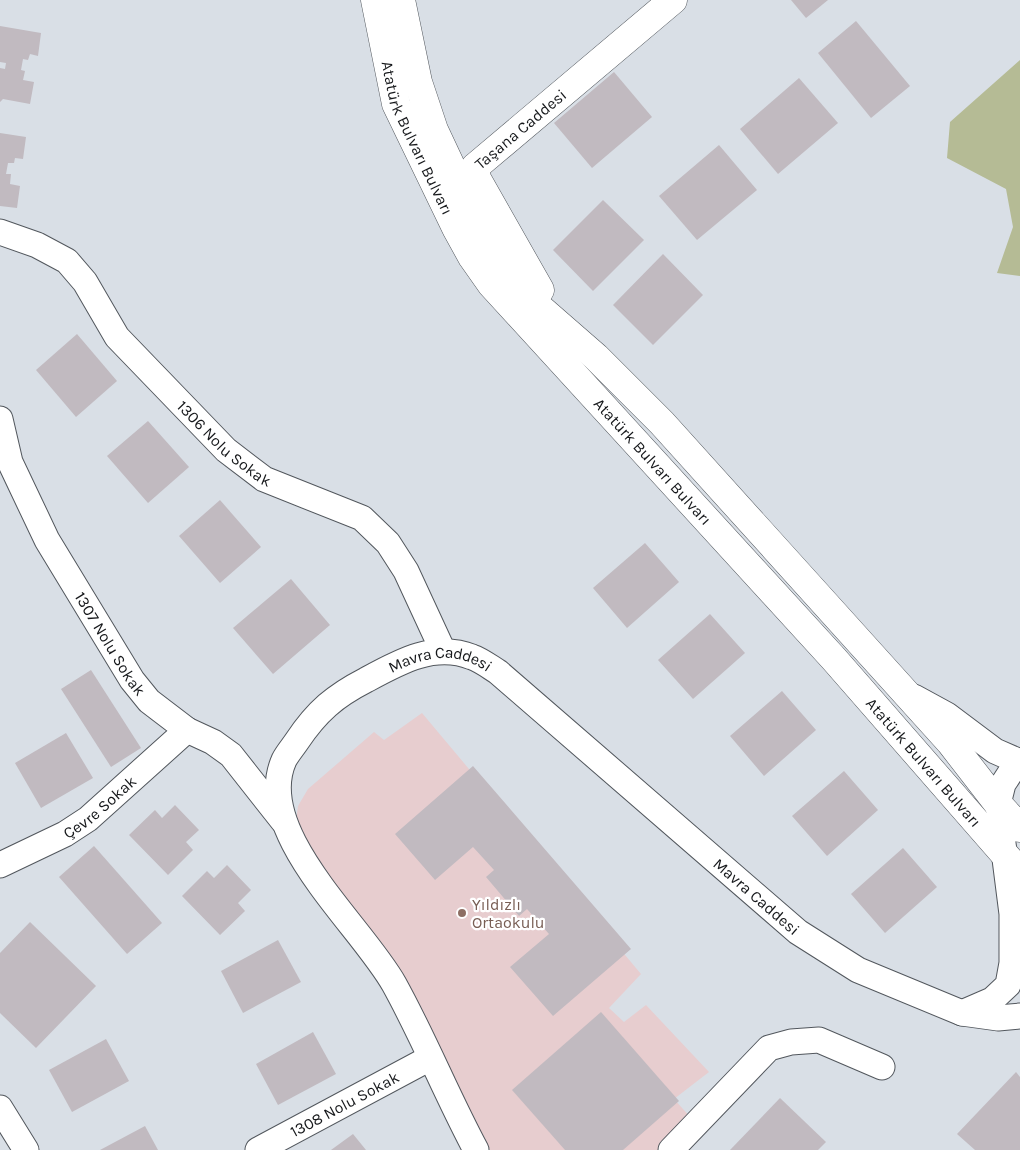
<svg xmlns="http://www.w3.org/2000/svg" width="1020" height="1150" font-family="Karla,sans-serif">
<rect width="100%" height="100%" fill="#d9dfe6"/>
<!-- education -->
<polygon fill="#e7cdcf" points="422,713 641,974 609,1008 624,1022 646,1005 709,1072 674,1099 692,1119 662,1150 490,1150 436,1077 295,828 298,806 308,789 374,732 384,740"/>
<!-- green -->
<polygon fill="#b5bb95" points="1020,60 1020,276 997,273 1013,227 1006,189 947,158 950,122"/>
<!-- building -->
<g fill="#c1bac0">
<polygon points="791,0 828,0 806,18"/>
<polygon points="856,21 910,86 871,118 818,53"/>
<polygon points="0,26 41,33 38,56 30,54 28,60 23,59 21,70 25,71 23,80 34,82 30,104 3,99 0,102 0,68 5,69 6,63 0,62"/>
<polygon points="614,72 652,117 592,168 554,123"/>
<polygon points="799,78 838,123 778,174 740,129"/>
<polygon points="0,133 26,137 23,159 15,158 14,163 8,163 6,174 11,174 10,184 20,186 17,208 0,206"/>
<polygon points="719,145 757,190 697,240 659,196"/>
<polygon points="603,200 644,240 593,291 553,250"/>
<polygon points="663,254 703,295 653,345 613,305"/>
<polygon points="77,334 117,381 76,417 36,370"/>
<polygon points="148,421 189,467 148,503 107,456"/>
<polygon points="220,500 261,547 220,583 179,536"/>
<polygon points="645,543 679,582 627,628 593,588"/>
<polygon points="291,579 330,625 273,674 233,628"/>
<polygon points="710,614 745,653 693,699 658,660"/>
<polygon points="91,670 141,748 111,767 61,689"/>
<polygon points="782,691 816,730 764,776 730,736"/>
<polygon points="66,733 93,778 41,808 15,763"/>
<polygon points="473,766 631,949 553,1016 510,967 549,934 527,909 519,916 486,877 494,870 473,847 435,880 395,834"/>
<polygon points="844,771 878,810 827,856 792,816"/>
<polygon points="175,805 199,830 186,842 193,850 168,875 129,835 155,810 162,818"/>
<polygon points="94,846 162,923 127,954 59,877"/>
<polygon points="903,848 937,887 885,933 851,894"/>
<polygon points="227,865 251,890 238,903 245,911 220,935 182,896 207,871 214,878"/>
<polygon points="30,922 96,986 36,1048 0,1013 0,953"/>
<polygon points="278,940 301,982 243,1013 221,971"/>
<polygon points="601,1012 679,1101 623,1150 565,1150 512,1090"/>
<polygon points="313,1032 336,1074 278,1105 256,1064"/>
<polygon points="106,1039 129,1081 72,1112 49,1070"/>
<polygon points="1016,1072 1020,1077 1020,1150 975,1150 957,1134"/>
<polygon points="780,1098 826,1142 818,1150 730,1150"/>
<polygon points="145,1126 158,1150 100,1150"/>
<polygon points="353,1134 366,1150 331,1150"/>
</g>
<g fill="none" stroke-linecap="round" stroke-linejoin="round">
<defs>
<g id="street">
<path id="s1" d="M0,232L37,245L67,261L85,282L117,337L226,450L264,479L362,518L388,543L406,571L443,651"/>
<path id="s2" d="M0,419L10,462L47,540L132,680L149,701L187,730L213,742L231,755L283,821"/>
<polyline points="914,697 947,715 995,751 1020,762"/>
<path id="s3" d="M0,865L65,834L88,819L187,730"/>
<polyline points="962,1013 992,1000 1008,985 1012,963 1012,914 998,804 1003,784 1018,761 1020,762"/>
<polyline points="0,1108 26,1150"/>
<path id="s4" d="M258,1150L430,1058"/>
<path id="s5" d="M476,1150C447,1096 424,1038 394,984C361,925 252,832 284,760C287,754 293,747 297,741C317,711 335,696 366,680C399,662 434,642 472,657C481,660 490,667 498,672L798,932L858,970L962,1013L998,1018L1020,1016"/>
<polyline points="671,1150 769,1048 791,1042 819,1040 882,1067"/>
</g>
<g id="secondary">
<path id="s6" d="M375,0L396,104L456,228L472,257L491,284L834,659L1020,872"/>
<polyline points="401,0 418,82 434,130 464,194 481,222 501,263 526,296 596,357 662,423 950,742 998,804 1020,828"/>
<path id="s7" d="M540,290L477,179L475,167L673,0"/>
</g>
</defs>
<!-- street casing -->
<use href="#street" stroke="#52575d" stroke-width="27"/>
<!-- secondary casing -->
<use href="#secondary" stroke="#52575d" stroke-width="29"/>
<!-- street -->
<use href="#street" stroke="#fff" stroke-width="25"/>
<!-- secondary -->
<use href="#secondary" stroke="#fff" stroke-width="28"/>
</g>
<!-- markers -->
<circle fill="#8d6e63" stroke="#fff" stroke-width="2" cx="462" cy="913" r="5"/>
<g text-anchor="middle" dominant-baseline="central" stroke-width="4.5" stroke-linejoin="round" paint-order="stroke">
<!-- street labels -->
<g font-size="16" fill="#16181b" stroke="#fff">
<text stroke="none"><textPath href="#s7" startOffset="199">Taşana Caddesi</textPath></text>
<text stroke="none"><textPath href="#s6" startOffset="145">Atatürk Bulvarı Bulvarı</textPath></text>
<text stroke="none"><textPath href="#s1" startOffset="316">1306 Nolu Sokak</textPath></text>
<text stroke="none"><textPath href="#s6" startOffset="550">Atatürk Bulvarı Bulvarı</textPath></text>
<text stroke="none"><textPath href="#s2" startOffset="252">1307 Nolu Sokak</textPath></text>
<text stroke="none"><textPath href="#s5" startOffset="641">Mavra Caddesi</textPath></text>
<text stroke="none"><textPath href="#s6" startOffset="955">Atatürk Bulvarı Bulvarı</textPath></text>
<text stroke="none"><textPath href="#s3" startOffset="116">Çevre Sokak</textPath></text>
<text stroke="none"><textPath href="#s5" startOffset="1046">Mavra Caddesi</textPath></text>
<text stroke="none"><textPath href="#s4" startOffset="98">1308 Nolu Sokak</textPath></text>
</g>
<!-- education labels -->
<g font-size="16" fill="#785e54" stroke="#fff" text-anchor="start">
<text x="472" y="904">Yıldızlı<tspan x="472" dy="18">Ortaokulu</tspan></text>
</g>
</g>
</svg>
